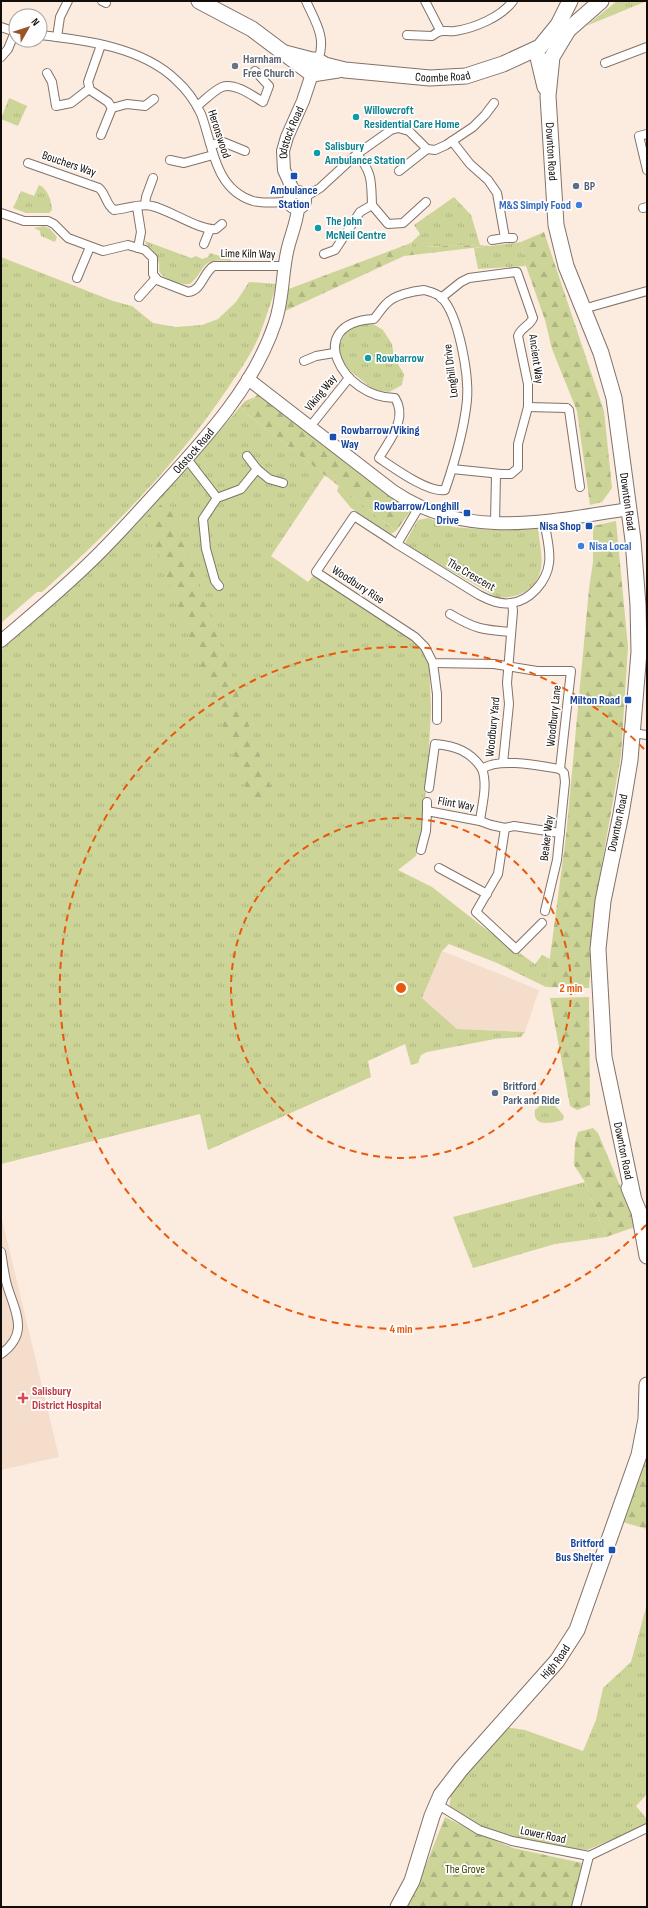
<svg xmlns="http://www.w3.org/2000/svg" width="648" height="1908" font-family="'Sofia Sans Condensed',sans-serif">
<defs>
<pattern id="grass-tufts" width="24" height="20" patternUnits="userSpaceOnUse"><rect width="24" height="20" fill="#cdd498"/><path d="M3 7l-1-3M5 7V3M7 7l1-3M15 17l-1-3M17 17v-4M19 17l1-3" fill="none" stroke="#afb582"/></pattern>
<pattern id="forest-firs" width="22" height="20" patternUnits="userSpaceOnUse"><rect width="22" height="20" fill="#cdd498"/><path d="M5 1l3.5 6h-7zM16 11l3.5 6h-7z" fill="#afb582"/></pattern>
</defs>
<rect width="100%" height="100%" fill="#fcebdf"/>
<!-- built -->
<g fill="#f5ddcc">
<polygon points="442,951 539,990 525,1032 457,1029 422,998"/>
<polygon points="1,1215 59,1457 1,1470"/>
</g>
<!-- grass -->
<g fill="url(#grass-tufts)">
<polygon points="617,1 647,1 586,26"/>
<polygon points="9,98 27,106 18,126 1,119"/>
<path d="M39,185C47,188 52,201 52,210L49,213H26L13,208L21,191L34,196Z"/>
<polygon points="454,197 471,215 480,245 412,247 411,243 420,234 414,225"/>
<polygon points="44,226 50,229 57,237 55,242 41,236 40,231 34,228"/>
<path d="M145,241L191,258L196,256L202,259L208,257L210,253L230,259L231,261C198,258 208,268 190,284C179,285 164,280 159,271C161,260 154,250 146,244Z"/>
<polygon points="521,242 526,266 478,269 474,248"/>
<path d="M1,257L113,301L132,306L153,323L176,327L202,325L218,319L236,302L249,282L277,284C271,301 266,319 259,336C251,355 239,371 228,388C177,464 110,532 42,592H37L1,623Z"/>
<polygon points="365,323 375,325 383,330 392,344 394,358 404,374 402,385 389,392 375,391 348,369 341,358 339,345 345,334 353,326"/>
<polygon points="255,397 242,410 325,475 271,556 308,582 314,575 414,640 429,660 431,710 427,784 423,810 424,829 416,856 398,870 432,887 483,927 535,964 542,955 550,959 546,987 497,963 449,944 442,951 422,998 457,1029 525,1032 521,1037 495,1039 427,1052 421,1055 418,1063 411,1065 405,1044 368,1061 371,1077 208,1150 200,1114 1,1164 1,650 74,586 137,524 223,427 245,401"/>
<polygon points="339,486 396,531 391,534 351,508 337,491"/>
<path d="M428,518L453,527L490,530L538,528C539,541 543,555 541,568C538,589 516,600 497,597L405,545L406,541L418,520Z"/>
<path d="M543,1103C553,1102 558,1108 564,1116L563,1120C552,1123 532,1128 535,1110Z"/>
<polygon points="585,1182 606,1237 555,1244 473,1268 453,1217"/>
<polygon points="647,1604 647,1794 636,1806 647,1819 647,1825 587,1850 513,1841 480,1828 449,1808 453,1785 504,1727 525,1730 583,1751 596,1720 603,1688 631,1662"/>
</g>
<!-- forest -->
<g fill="url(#forest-firs)">
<polygon points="544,232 604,411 612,488 602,502 590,505 577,411 552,349 545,320 526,266 521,242"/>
<polygon points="411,243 412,247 480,245 489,246 404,256 283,312 286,290"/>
<polygon points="259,393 389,496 412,509 396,531 242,410"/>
<polygon points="168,499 273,793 252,804 145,518"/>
<polygon points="616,521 628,647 621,755 596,898 589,988 546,987 566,836 589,589 593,562 593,526"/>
<polygon points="589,997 590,1105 577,1110 570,1106 550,998"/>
<polygon points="593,1128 598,1133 628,1205 635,1227 606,1237 585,1182 574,1165 575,1142 578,1132"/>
<polygon points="645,1457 647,1458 647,1529 619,1521"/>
<polygon points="445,1817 477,1833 513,1848 582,1863 573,1907 406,1907 418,1885"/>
</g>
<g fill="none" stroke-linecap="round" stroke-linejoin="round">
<defs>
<g id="street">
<polyline points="102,1 106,3"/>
<path d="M306,1C315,21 327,38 318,60"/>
<polyline points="425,1 440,30"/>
<polyline points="1,27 16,32"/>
<path d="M40,35C85,40 142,47 176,80C186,89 195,101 201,114C213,145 214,189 253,201C265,204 277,202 289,202"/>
<path d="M407,35L432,36C442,28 444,32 455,31C475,28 501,17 513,1"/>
<polyline points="57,37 60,17 68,1"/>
<polyline points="101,45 88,82 90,90 108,102 112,108 127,104 145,106 154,99"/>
<polyline points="1,57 8,49 15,32"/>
<polyline points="605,63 647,47"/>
<polyline points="47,73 52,82 56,106 71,103 89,89"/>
<path d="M197,106C205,100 213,91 222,87C234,82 253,96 263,102L269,86L255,71"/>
<polyline points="647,134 639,136 647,170"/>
<polyline points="101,135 112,108"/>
<polyline points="452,141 470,164 488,180 497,193 505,238 492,240"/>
<polyline points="211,145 223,142 245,151"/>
<path d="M357,154C373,174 371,181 372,205L388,224L403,223L426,202"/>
<polyline points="170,160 184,163 213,155"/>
<path d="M28,163L99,188C106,194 106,205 114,210C126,209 140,203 152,206C170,210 200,231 216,229L222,224"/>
<polyline points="399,171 427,149"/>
<polyline points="305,197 320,188 357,154 391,130 398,128 409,131 427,149 435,150 446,145 473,127 485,115 494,103"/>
<polyline points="145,205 146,197 153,178"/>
<polyline points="137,207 141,232 138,248"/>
<polyline points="643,208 647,207"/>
<path d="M1,213L24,221H48L54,224L68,238L103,251L128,245L145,250L153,258V274L157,280L188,292C202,291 203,272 214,266H285"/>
<polyline points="505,238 513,238"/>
<polyline points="204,244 210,229"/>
<polyline points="324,254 335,250 360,212 372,205"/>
<polyline points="77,278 90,247"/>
<path d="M424,290C431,292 436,293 441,297C459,315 469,375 467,400C464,431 455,461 445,490C428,493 394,468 379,458C390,439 408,419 395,398C342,398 302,323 374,319C378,314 382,308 386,304C394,295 413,291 424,290Z"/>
<polyline points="139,297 156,278"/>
<path d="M441,298L461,282L469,278L515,272H517L533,318C530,326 521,327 518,336L528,384V407L518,444V468L511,474H501L452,469"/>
<polyline points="583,309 647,291"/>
<polyline points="304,361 316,356 334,353"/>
<polyline points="528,407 567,408 569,410 580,487"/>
<polyline points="309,428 349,378"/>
<polyline points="187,459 217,498"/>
<polyline points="257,469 269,479 283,483"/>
<path d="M419,507L397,544L479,595C489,600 500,605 511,603C530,601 547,581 549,563C551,550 546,534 544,520"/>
<polyline points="495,524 496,474"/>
<polyline points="397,544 354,516 316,572 415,637 425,647 433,663 494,664 537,671 571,671 560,769"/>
<polyline points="219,586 215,581 206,549 203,519 217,498 241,489 257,469 247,456"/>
<path d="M450,614C475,629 483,630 511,632"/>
<polyline points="433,663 437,694 437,720"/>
<polyline points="632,733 647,735"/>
<polyline points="503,763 509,704 507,683 513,611 512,603"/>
<path d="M429,788L435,744C455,746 471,751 482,769C498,757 541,766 560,769"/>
<polyline points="427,811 427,802"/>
<polyline points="480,821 491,825 505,828 514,826 560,833"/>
<polyline points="505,828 498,874 476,912 516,949 542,923"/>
<path d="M421,850L426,831L427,811L480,821C482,805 488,784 482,769"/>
<polyline points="439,868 487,894"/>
<polyline points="545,911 557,860 565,782 564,773 560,769"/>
<path d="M1,1252C3,1263 4,1274 7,1285C15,1312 30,1333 1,1354"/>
<polyline points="437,1804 479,1830 512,1841 589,1856 647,1828"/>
<polyline points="576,1907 589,1856"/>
</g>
<g id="secondary">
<circle cx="297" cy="200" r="8"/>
<path id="s1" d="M294,192L284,170L283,151L287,137L303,101L312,74"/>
<path d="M248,379L393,491C466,541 547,521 629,509"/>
<path id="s2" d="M1,641C29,617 58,593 85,567C112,542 137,513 162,486C206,438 254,386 275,323C283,300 282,275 287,252C290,237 297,223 298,208"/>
</g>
<g id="highway">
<polyline points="199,1 252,29 312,74 338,70"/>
<path id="s3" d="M567,32L552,57L548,96L556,225L566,266L601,353L614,398L633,540L638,605L639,652L630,760L621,814L603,901L598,949L604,1057L633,1196"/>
<polyline points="560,37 601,1"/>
<polyline points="536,49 545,87"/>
<path id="s4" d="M285,53L312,60H317L325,65L345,70L430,78L466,76L503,64L540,47L558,25L570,1"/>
<polyline points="629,1188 639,1212 647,1256"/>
<path id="s5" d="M398,1907L412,1881L432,1816L441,1795L461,1769L557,1661L577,1630L639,1455L646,1419L647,1385"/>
</g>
</defs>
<!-- street casing -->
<use href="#street" stroke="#827268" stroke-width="10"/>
<!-- secondary casing -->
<use href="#secondary" stroke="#827268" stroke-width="14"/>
<!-- highway casing -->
<use href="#highway" stroke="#827268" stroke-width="17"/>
<!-- street -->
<use href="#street" stroke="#fff" stroke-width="8"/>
<!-- secondary -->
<use href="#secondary" stroke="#fff" stroke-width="12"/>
<!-- highway -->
<use href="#highway" stroke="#fff" stroke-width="15"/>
</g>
<!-- distance rings -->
<g fill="none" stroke="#e8590c" stroke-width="2" stroke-dasharray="7 5">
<circle cx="401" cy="988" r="170"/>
<path d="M646 1225A341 341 0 1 1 646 751"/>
</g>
<!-- markers -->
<circle fill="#6b7280" stroke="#fff" stroke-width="1.5" cx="235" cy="66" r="4"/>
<g fill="#0f9aa8" stroke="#fff" stroke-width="1.5">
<circle cx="356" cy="117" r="4"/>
<circle cx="317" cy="153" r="4"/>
<circle cx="318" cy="228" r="4"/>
<circle cx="368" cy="358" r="4"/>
</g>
<g fill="#1a4fb4" stroke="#fff" stroke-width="1.5">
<rect x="290" y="172" width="8" height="8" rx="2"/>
<rect x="329" y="433" width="8" height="8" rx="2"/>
<rect x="463" y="509" width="8" height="8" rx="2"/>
<rect x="585" y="522" width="8" height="8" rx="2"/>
<rect x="624" y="696" width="8" height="8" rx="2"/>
<rect x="608" y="1546" width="8" height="8" rx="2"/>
</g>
<g fill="#5c6f8a" stroke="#fff" stroke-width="1.5">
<circle cx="576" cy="186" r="4"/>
<circle cx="495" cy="1093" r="4"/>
</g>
<g fill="#3f7fe0" stroke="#fff" stroke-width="1.5">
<circle cx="579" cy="205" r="4"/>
<circle cx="581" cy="546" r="4"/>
</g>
<path fill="#e0444e" stroke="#fff" stroke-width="1.5" d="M21 1392h4v4h4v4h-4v4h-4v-4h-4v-4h4z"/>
<g text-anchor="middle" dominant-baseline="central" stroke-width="3.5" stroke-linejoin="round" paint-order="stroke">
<!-- worship labels -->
<g font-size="12" font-weight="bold" fill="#5b616d" stroke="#fff" text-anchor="start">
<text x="243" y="59">Harnham<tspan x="243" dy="14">Free Church</tspan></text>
</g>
<!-- street labels -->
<g font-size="12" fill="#130d09" stroke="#fff">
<text stroke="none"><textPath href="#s4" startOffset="161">Coombe Road</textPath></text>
<text stroke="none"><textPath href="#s1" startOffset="63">Odstock Road</textPath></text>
<text transform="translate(219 134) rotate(72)">Heronswood</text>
<text stroke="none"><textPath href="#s3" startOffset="124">Downton Road</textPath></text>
<text transform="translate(69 164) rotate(19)">Bouchers Way</text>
<text transform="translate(248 254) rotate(1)">Lime Kiln Way</text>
<text transform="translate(536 359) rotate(82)">Ancient Way</text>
<text transform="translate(451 371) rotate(-97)">Longhill Drive</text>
<text transform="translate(321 393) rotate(-51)">Viking Way</text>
<text stroke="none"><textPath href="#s2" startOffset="271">Odstock Road</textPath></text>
<text stroke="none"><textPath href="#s3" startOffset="485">Downton Road</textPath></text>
<text transform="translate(471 575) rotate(30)">The Crescent</text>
<text transform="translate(358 585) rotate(33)">Woodbury Rise</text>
<text transform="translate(554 716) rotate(-84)">Woodbury Lane</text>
<text transform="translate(493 727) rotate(-84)">Woodbury Yard</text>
<text transform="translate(456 804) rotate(10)">Flint Way</text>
<text transform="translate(618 823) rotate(-78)">Downton Road</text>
<text transform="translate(547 838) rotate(-83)">Beaker Way</text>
<text stroke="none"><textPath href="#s3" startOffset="1140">Downton Road</textPath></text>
<text stroke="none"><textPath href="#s5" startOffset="296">High Road</textPath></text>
<text transform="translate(543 1835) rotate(12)">Lower Road</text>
</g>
<!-- culture labels -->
<g font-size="12" font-weight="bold" fill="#0d838f" stroke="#fff" text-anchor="start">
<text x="364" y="110">Willowcroft<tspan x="364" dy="14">Residential Care Home</tspan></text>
<text x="325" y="146">Salisbury<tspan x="325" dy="14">Ambulance Station</tspan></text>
<text x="326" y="221">The John<tspan x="326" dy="14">McNeil Centre</tspan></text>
<text x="376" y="358">Rowbarrow</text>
</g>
<!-- service labels -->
<g font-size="12" font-weight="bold" fill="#4e5e75" stroke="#fff" text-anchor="start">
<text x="584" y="186">BP</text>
<text x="503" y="1086">Britford<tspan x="503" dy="14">Park and Ride</tspan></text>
</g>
<!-- transit labels -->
<g font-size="12" font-weight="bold" fill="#164399" stroke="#fff" text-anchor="end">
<text x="294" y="190" text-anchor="middle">Ambulance<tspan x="294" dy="14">Station</tspan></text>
<text x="341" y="430" text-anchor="start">Rowbarrow/Viking<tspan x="341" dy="14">Way</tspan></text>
<text x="459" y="506">Rowbarrow/Longhill<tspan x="459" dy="14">Drive</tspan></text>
<text x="581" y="526">Nisa Shop</text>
<text x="620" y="700">Milton Road</text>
<text x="604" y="1543">Britford<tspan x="604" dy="14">Bus Shelter</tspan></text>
</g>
<!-- shop labels -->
<g font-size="12" font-weight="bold" fill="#366cbe" stroke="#fff" text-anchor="end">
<text x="571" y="205">M&amp;S Simply Food</text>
<text x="589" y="546" text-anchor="start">Nisa Local</text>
</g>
<!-- health labels -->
<g font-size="12" font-weight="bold" fill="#be3a42" stroke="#fff" text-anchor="start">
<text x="32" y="1391">Salisbury<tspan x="32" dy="14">District Hospital</tspan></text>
</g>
<!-- park labels -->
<g font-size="12" fill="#3e4300" stroke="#fff">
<text x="465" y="1869">The Grove</text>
</g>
</g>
<circle cx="401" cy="988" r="6" fill="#e8590c" stroke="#fff" stroke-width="2"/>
<g font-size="12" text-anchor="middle" font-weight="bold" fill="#e8590c" stroke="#fff" stroke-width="3.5" stroke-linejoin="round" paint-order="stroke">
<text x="571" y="992">2 min</text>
<text x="401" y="1333">4 min</text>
</g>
<!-- border -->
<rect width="648" height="1908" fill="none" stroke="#130d09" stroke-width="4"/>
<!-- north arrow -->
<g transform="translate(28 28) rotate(51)"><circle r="19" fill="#ffffff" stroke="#a19e9d"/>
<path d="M0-3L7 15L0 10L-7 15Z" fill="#995527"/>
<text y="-6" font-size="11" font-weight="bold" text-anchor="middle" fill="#130d09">N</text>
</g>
</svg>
